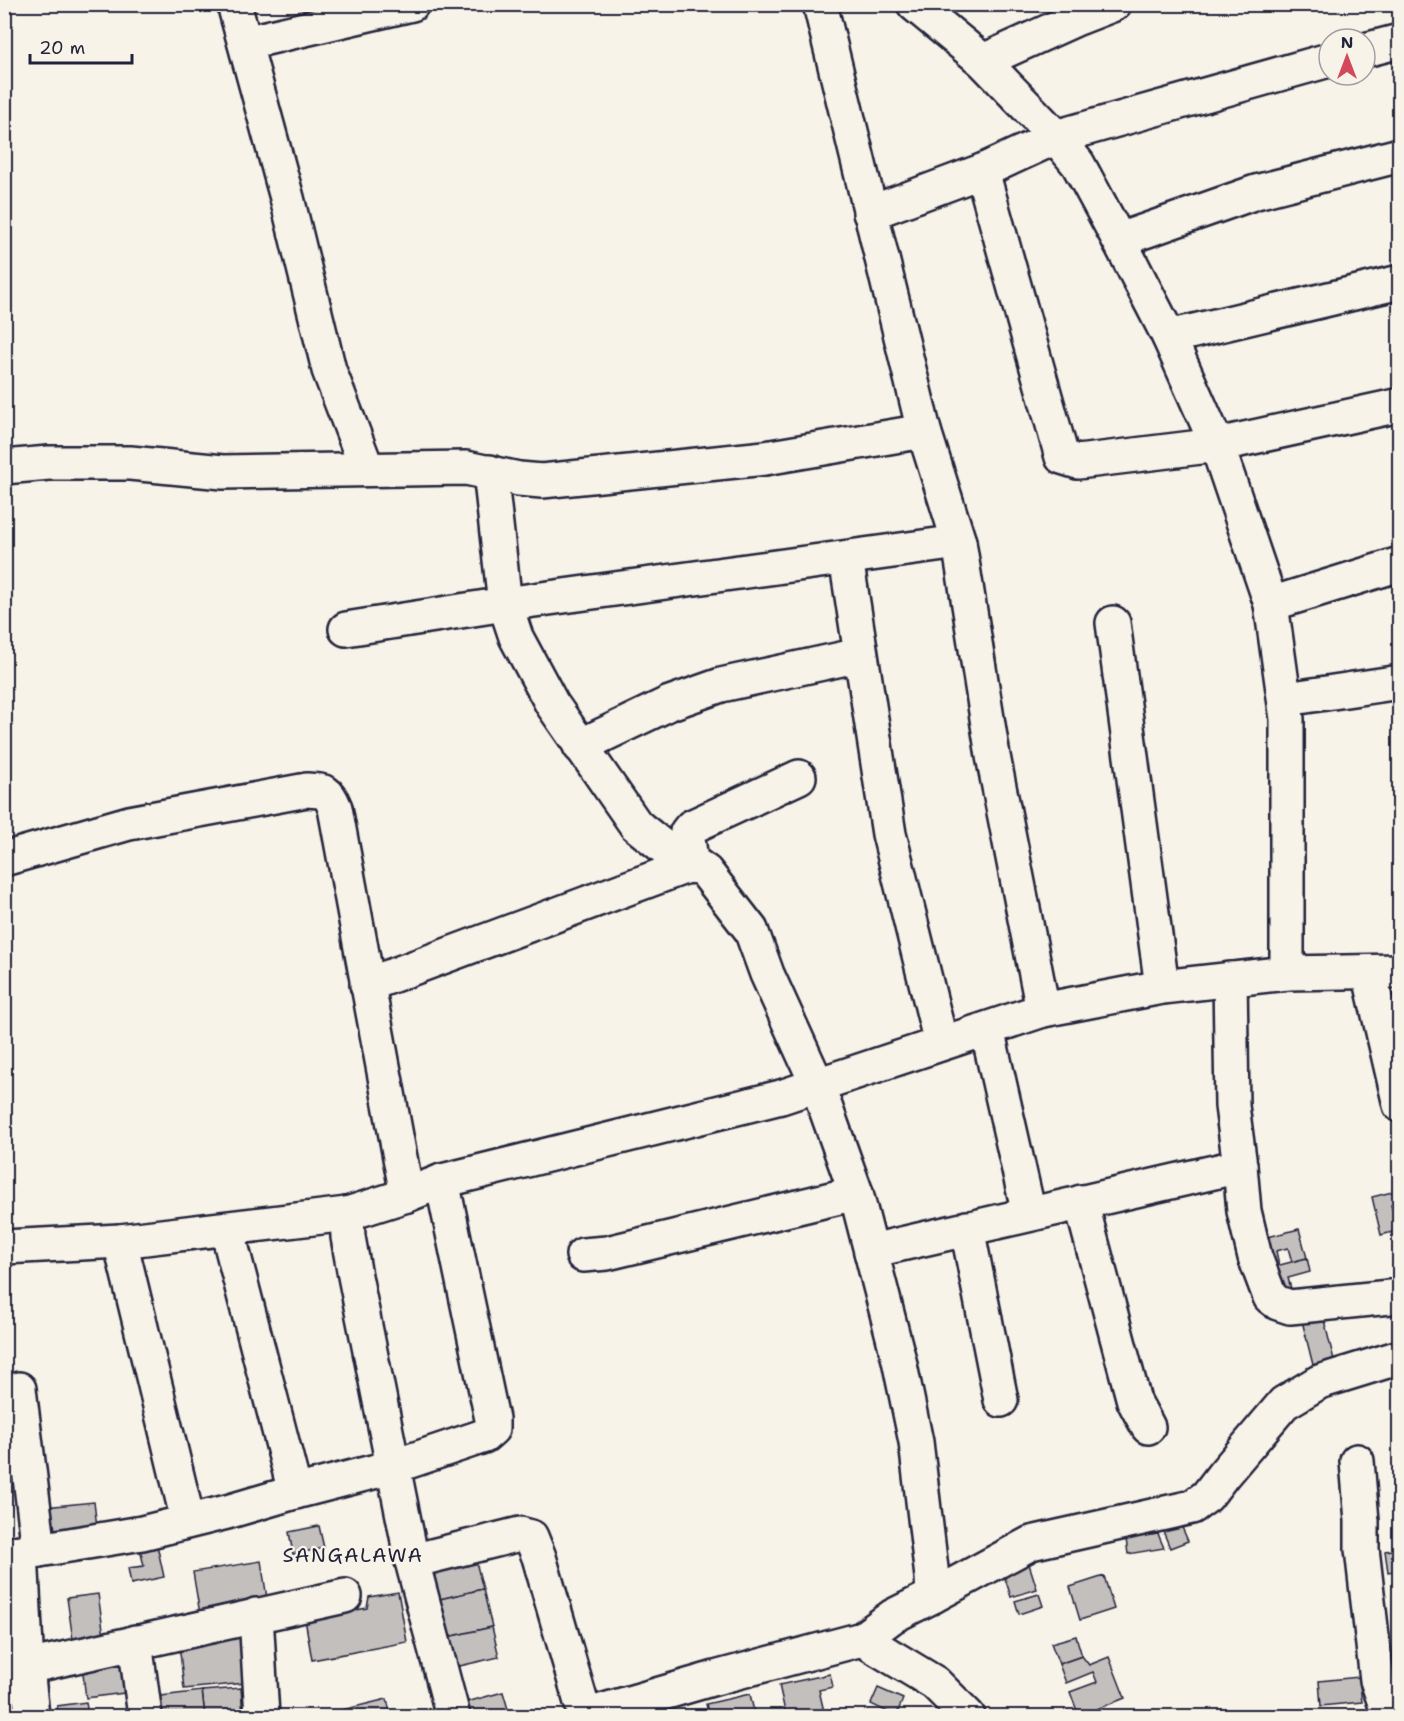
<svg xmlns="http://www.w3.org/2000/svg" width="1404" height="1721" font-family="'Shantell Sans',sans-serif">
<rect width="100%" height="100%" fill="#f7f3e8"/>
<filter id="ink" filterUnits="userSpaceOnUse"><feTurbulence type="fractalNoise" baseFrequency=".0167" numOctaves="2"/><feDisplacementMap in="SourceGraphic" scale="12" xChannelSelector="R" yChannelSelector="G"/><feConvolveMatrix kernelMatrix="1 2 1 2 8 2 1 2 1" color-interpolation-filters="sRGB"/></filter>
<g filter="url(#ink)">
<!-- building -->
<g fill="#c2bfbd" stroke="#22223b" stroke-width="1.5">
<polygon points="1400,1190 1400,1203 1391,1205 1394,1216 1400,1214 1400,1230 1381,1235 1372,1197"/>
<polygon points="1299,1229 1307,1258 1292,1262 1288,1248 1276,1251 1279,1265 1268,1268 1260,1239"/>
<polygon points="1307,1258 1310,1272 1288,1278 1292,1292 1276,1296 1268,1268"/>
<polygon points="1323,1316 1335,1364 1314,1369 1302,1321"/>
<polygon points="94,1502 97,1527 48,1532 45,1507"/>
<polygon points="1181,1525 1188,1541 1170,1548 1163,1531"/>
<polygon points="319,1526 324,1548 293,1554 289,1532"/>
<polygon points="1158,1534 1164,1548 1128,1554 1126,1539"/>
<polygon points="157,1545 164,1577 131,1584 128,1568 144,1566 140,1549"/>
<polygon points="1400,1549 1400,1570 1388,1572 1385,1551"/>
<polygon points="475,1558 483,1589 440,1599 433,1569"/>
<polygon points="261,1561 268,1604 200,1614 193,1572"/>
<polygon points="1029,1564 1037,1589 1011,1597 1003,1572"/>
<polygon points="4,1569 12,1618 4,1619"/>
<polygon points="1104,1576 1114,1609 1080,1620 1070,1587"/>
<polygon points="483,1589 492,1627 448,1637 440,1599"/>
<polygon points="398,1592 407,1642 312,1660 305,1619 367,1608 369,1597"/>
<polygon points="98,1594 104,1636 73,1640 67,1598"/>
<polygon points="1039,1594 1043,1606 1019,1614 1015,1601"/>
<polygon points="12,1618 17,1661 4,1663 4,1619"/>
<polygon points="492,1627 499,1657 455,1667 448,1637"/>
<polygon points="1076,1636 1082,1656 1059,1664 1051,1643"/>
<polygon points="241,1637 245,1683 184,1689 179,1643"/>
<polygon points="1082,1656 1089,1665 1109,1657 1125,1698 1079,1716 1070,1692 1097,1682 1093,1672 1066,1683 1059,1664"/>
<polygon points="129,1661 132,1692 86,1698 82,1666"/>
<polygon points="830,1674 833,1687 819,1690 825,1716 786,1716 779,1685"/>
<polygon points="1359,1677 1362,1702 1321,1706 1319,1681"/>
<polygon points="241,1688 243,1716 231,1716 231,1712 219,1713 219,1716 205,1716 202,1691"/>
<polygon points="878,1688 903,1699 896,1716 871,1704"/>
<polygon points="202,1691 205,1716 155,1716 153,1697"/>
<polygon points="503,1692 510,1716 467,1716 463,1703"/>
<polygon points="750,1694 755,1716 709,1716 706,1704"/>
<polygon points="387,1699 391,1716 343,1716 342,1710"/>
<polygon points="86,1702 88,1716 58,1716 57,1706"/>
</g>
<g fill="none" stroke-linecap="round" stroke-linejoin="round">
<defs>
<g id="minor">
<polyline points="234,4 287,198 329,370 367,469"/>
<polyline points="820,4 924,431 959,542 993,756 1043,1010"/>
<polyline points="914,4 983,61 1056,137 1078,164 1119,240 1169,337 1217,445 1271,604 1287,719 1287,973"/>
<polyline points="245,43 412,4"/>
<polyline points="1365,50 1400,41"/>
<polyline points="983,61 1078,18 1114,4"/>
<polyline points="982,171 1062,457 1078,462 1217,445 1400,405"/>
<polyline points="870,213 982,171 1056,137 1329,60"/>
<polyline points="1119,240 1256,192 1400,155"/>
<polyline points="1169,337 1400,282"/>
<polyline points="4,467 49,463 130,463 223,472 466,468 519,479 542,481 765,458 924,431"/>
<polyline points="490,472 505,604 516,637 552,704 636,825 687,866 699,867 706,872 751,930 767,974 817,1084 856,1193 899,1360 916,1442 932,1577 933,1596 893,1616 862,1639 715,1678 584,1716"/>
<polyline points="846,558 889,834 941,1043"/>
<polyline points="1271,604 1400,564"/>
<polyline points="1113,623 1162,987"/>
<polyline points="346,629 505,604 959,542"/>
<polyline points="1286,699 1400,682"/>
<polyline points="580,746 670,703 721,685 860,655"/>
<polyline points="675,858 690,853 687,832 691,827 799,777"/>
<path d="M4,859L129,823L307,790C325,791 328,790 335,808L407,1195"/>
<polyline points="1369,972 1400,1105"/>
<polyline points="1230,979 1232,1106 1240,1166 1244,1211 1255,1257 1270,1297 1278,1303 1290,1307 1400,1296"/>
<polyline points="367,985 687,866"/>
<polyline points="987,1029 1029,1214"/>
<polyline points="1081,1202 1134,1401 1148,1427"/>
<polyline points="347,1214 348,1237 355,1276 412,1561 453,1716"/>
<polyline points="967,1228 1001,1400"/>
<polyline points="227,1229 295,1492"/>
<polyline points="120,1241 188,1521"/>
<polyline points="4,1247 120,1241 347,1214 407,1195 442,1181 781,1097 1043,1010 1162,987 1287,973 1400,971"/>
<polyline points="871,1251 1240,1166"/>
<polyline points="583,1255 607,1253 856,1193"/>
<polyline points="19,1389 39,1550"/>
<polyline points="1357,1461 1362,1521 1362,1549 1377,1680 1388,1712"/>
<polyline points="21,1553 27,1667 32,1716"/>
<polyline points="4,1554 39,1550 142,1533 227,1512 295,1492 392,1467 484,1436 492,1429 492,1419 442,1181"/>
<polyline points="412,1561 520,1534 531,1537 539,1557 585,1716"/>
<polyline points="933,1596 1031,1543 1192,1507 1207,1496 1223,1475 1284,1403 1319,1382 1400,1357"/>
<polyline points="256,1615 262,1716"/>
<polyline points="862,1639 935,1683 968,1716"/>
<polyline points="135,1642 145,1716"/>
<polyline points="4,1670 27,1667 345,1596"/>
</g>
</defs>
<!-- minor casing -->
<use href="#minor" stroke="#22223b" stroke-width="38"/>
<!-- minor -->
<use href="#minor" stroke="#f7f3e8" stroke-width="33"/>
</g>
</g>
<g text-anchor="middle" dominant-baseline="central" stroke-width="4.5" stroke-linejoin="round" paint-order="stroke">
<!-- quarter labels -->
<g font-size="20" letter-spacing="1.5" fill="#22223b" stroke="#f7f3e8">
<text x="353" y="1555">SANGALAWA</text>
</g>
</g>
<!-- margin -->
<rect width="1404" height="1721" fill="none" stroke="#f7f3e8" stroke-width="24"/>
<rect x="12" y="12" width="1380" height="1697" fill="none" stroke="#22223b" stroke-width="2" filter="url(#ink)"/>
<!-- north arrow -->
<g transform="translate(1347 57)"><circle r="28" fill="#f7f3e8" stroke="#a29fa3" stroke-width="1.5"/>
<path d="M0-4.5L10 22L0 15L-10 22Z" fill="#d1495b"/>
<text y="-9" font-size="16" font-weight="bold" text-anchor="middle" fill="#22223b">N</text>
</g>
<!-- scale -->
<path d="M30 54v9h102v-9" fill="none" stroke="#22223b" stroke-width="3"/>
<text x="39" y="54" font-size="18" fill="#22223b" stroke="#f7f3e8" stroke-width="4.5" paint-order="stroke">20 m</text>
</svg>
